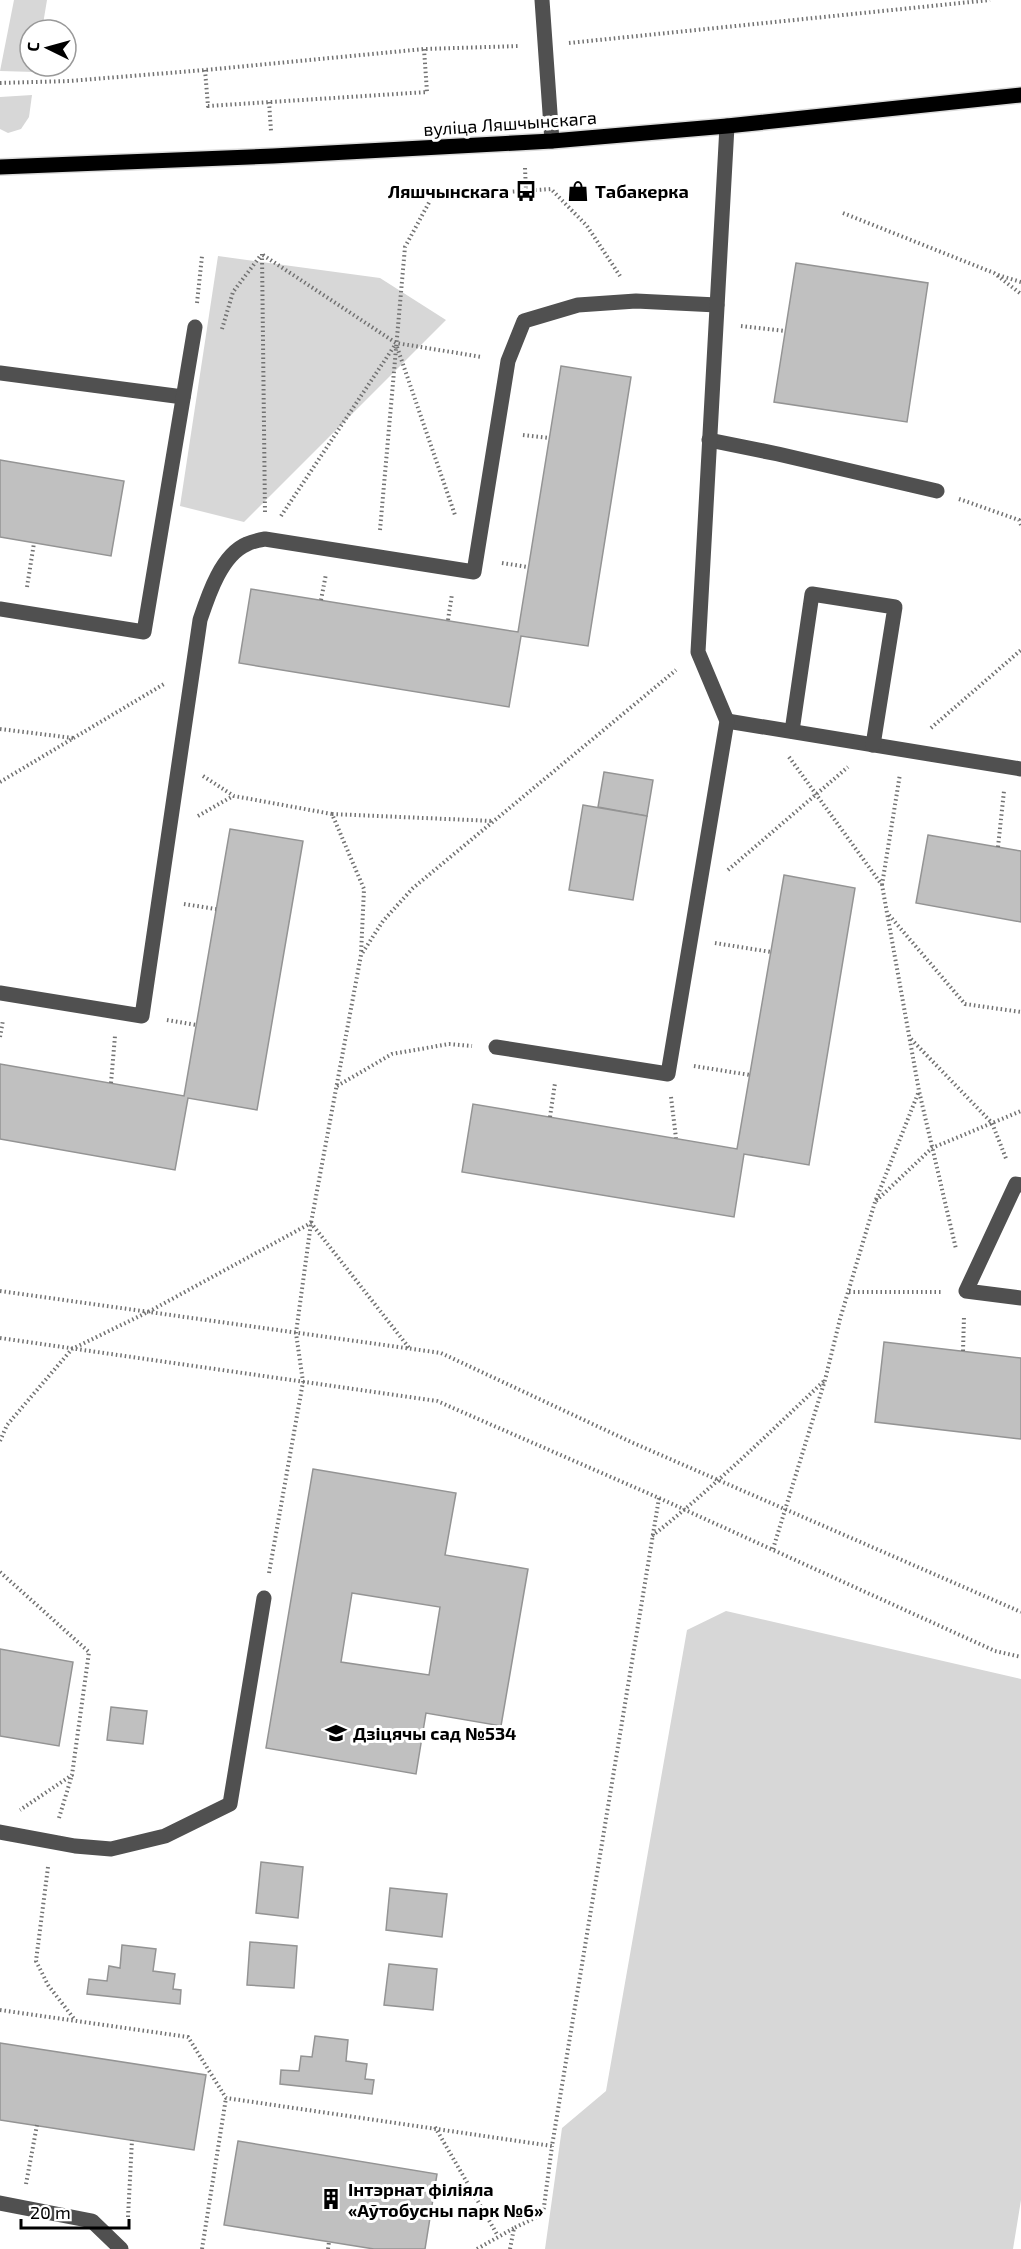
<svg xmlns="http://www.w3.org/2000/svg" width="1021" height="2249" font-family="'Exo 2',sans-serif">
<rect width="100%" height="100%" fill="#fff"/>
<!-- green -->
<g fill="#d7d7d7">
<polygon points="14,0 47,0 42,30 30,30 30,66 36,66 35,72 0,71"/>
<polygon points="32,95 29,117 21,129 8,133 0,129 0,97"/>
<polygon points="218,256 380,278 446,320 244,522 180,506"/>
<polygon points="726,1611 1021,1679 1021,2200 1013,2249 545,2249 562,2128 606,2091 687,1630"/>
</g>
<!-- building -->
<g fill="#c0c0c0" stroke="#949494" stroke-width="1.5" fill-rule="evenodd">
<polygon points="796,263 928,283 907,422 774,402"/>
<polygon points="561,366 631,377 588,646 521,636 509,707 239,663 251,589 518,632"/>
<polygon points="0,460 124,481 111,556 0,537"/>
<polygon points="604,772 653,780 647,816 598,807"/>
<polygon points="583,805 647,816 633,900 569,890"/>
<polygon points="230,829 303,841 257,1110 188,1098 175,1170 0,1139 0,1064 184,1096"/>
<polygon points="928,835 1021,851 1021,922 916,903"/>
<polygon points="784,875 855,888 809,1165 744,1154 734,1217 462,1172 473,1104 737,1149"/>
<polygon points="884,1342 1021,1358 1021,1439 875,1422"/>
<path d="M313,1469L456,1493L445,1555L528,1569L501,1726L426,1713L416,1774L266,1748ZM352,1593L440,1607L429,1675L341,1662Z"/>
<polygon points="0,1649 73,1662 59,1746 0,1736"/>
<polygon points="111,1707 147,1711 143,1744 107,1740"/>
<polygon points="261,1862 303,1867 298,1918 256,1913"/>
<polygon points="390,1888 447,1894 442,1937 386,1930"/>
<polygon points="250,1942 297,1946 294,1988 247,1985"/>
<polygon points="122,1945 156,1949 153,1971 175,1974 173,1989 181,1990 180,2004 87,1994 89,1979 107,1981 109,1966 120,1968"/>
<polygon points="389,1964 437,1969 433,2010 384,2005"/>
<polygon points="315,2036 348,2040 346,2061 367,2064 365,2079 374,2080 372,2094 280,2084 281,2070 299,2071 301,2056 312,2057"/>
<polygon points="0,2043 206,2075 194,2150 0,2120"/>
<polygon points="238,2141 437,2174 425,2249 374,2249 224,2225"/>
</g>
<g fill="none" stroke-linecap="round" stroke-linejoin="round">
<defs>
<polyline id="major" points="0,167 273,156 552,141 727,126 1021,95"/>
</defs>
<!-- major casing -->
<use href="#major" stroke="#dbdbdb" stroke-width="18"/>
<!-- path -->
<g stroke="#727272" stroke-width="4" stroke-dasharray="1.5 3" stroke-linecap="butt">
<polyline points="569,43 990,0"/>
<polyline points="205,70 208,106 427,92 424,49"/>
<polyline points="0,83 69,81 205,70 424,49 520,46"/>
<polyline points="269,102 271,131"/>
<polyline points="525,168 526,191"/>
<polyline points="432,197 551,189 587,226 620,276"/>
<polyline points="843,213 994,273 1021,294"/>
<polyline points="262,254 265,514"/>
<polyline points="263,255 396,343 482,357"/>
<polyline points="998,275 1021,282"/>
<polyline points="197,303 202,256"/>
<polyline points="741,326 785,331"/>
<polyline points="222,329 233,292 261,255"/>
<polyline points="397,347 455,515"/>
<polyline points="523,435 549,438"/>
<polyline points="959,499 1019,520 1021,525"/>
<polyline points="281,516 395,345"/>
<polyline points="380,530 405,247 432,197 431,188"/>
<polyline points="502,563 528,567"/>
<polyline points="27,587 34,543"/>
<polyline points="321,600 326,574"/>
<polyline points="448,620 452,594"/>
<polyline points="931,728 1021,650"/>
<polyline points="0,729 73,738"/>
<polyline points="789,757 882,885 919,1091 956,1249"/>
<polyline points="203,776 234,796 332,814 364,889 361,954"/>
<polyline points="0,782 164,684"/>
<polyline points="332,814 493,821"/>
<polyline points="198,816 233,796"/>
<polyline points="998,847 1004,791"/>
<polyline points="728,870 848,767"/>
<polyline points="882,885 900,774"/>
<polyline points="184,904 216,909"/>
<polyline points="889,915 965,1004 1021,1012"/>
<polyline points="715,943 771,952"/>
<polyline points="167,1020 196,1025"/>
<polyline points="0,1037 3,1020"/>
<polyline points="911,1039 992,1123 1007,1161"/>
<polyline points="694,1066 750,1075"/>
<polyline points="111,1083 115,1036"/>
<polyline points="337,1086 392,1054 449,1044 472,1046"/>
<polyline points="671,1097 676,1138"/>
<polyline points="550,1117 555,1083"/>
<polyline points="876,1201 932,1148 1021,1111"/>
<polyline points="0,1291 441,1353 631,1442 1021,1612"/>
<polyline points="849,1292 941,1292"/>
<polyline points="0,1338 437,1401 659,1498 995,1651 1021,1657"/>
<polyline points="963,1351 964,1316"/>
<polyline points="0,1441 7,1425 72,1349 150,1311 311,1223 410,1349"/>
<path d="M652,1536C713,1488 768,1434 824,1381"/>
<polyline points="773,1549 825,1380 840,1319 875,1202 919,1091"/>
<polyline points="0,1572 89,1652 72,1775 20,1810"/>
<polyline points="269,1573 303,1382 296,1333 311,1223 361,955 383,921 413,888 676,670"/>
<polyline points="59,1818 72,1775"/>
<polyline points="48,1867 36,1961 48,1985 75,2020"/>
<polyline points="0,2010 188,2037 226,2098 552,2146 659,1498"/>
<polyline points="435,2127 498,2236"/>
<polyline points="26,2184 37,2125"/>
<polyline points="128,2217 132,2140"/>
<polyline points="202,2249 226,2098"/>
<polyline points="328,2249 329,2242"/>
<polyline points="477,2249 514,2228"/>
<polyline points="510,2249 514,2228 543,2214 552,2146"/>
</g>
<!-- minor -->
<g stroke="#505050" stroke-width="15">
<polyline points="542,0 552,141"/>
<polyline points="0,373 183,397"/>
<polyline points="709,440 778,454 937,491"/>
<polyline points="0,609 144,632 195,327"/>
<polyline points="727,721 1021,769"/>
<polyline points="792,731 812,594 895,607 873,745"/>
<path d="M0,993L142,1016L200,620C208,596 221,555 247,544C253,541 259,540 265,539L474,572L508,361L524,321L578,305L636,301L717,305"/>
<polyline points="496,1047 668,1074 727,721 698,652 727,126"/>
<polyline points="1021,1185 1016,1184 966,1291 1021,1298"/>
<polyline points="0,1832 75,1846 111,1849 165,1836 230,1804 264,1598"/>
<polyline points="0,2203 92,2221 121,2249"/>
</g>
<!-- major -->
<use href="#major" stroke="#000" stroke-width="15"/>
</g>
<!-- icons -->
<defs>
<symbol id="bus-bare" viewBox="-9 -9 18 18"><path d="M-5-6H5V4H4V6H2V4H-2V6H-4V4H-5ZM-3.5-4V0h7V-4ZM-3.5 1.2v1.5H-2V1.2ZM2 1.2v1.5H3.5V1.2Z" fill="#000" stroke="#fff" stroke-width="2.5" paint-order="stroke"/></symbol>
<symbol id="shop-bare" viewBox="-9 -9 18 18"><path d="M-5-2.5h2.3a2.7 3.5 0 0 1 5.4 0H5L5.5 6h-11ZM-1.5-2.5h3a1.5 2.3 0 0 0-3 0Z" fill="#000" stroke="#fff" stroke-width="2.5" paint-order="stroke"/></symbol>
<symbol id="school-bare" viewBox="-9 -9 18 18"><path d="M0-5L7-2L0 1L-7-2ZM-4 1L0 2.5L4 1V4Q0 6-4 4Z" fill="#000" stroke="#fff" stroke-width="2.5" paint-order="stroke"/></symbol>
<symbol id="building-bare" viewBox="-9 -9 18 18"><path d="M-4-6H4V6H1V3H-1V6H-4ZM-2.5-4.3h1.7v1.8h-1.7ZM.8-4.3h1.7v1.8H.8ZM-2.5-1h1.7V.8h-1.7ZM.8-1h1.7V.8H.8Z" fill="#000" stroke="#fff" stroke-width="2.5" paint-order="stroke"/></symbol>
</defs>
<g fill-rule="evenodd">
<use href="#bus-bare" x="511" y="176" width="30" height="30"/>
<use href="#shop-bare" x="563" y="176" width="30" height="30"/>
<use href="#school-bare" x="321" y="1718" width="30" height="30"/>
<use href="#building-bare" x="316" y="2184" width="30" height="30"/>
</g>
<g text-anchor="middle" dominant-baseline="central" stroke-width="6" stroke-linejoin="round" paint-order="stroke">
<!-- street labels -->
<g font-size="18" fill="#000" stroke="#fff">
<text transform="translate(510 123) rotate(-4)">вуліца Ляшчынскага</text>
</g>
<!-- poi labels -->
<g font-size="18" font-weight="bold" fill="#000" stroke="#fff" text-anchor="start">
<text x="509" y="191" text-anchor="end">Ляшчынскага</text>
<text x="595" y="191">Табакерка</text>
<text x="353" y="1733">Дзіцячы сад №534</text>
<text x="348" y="2189">Інтэрнат філіяла<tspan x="348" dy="21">«Аўтобусны парк №6»</tspan></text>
</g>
</g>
<!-- north arrow -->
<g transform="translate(48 48) rotate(275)"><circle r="28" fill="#ffffff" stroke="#999999" stroke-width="1.5"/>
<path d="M0-4.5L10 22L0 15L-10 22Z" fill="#000000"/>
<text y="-9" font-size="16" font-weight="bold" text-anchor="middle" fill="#000000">С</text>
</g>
<!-- scale -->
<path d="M21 2219v9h108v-9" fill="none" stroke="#000000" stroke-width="3"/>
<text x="30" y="2219" font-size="18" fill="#000000" stroke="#ffffff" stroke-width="4.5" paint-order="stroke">20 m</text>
</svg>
